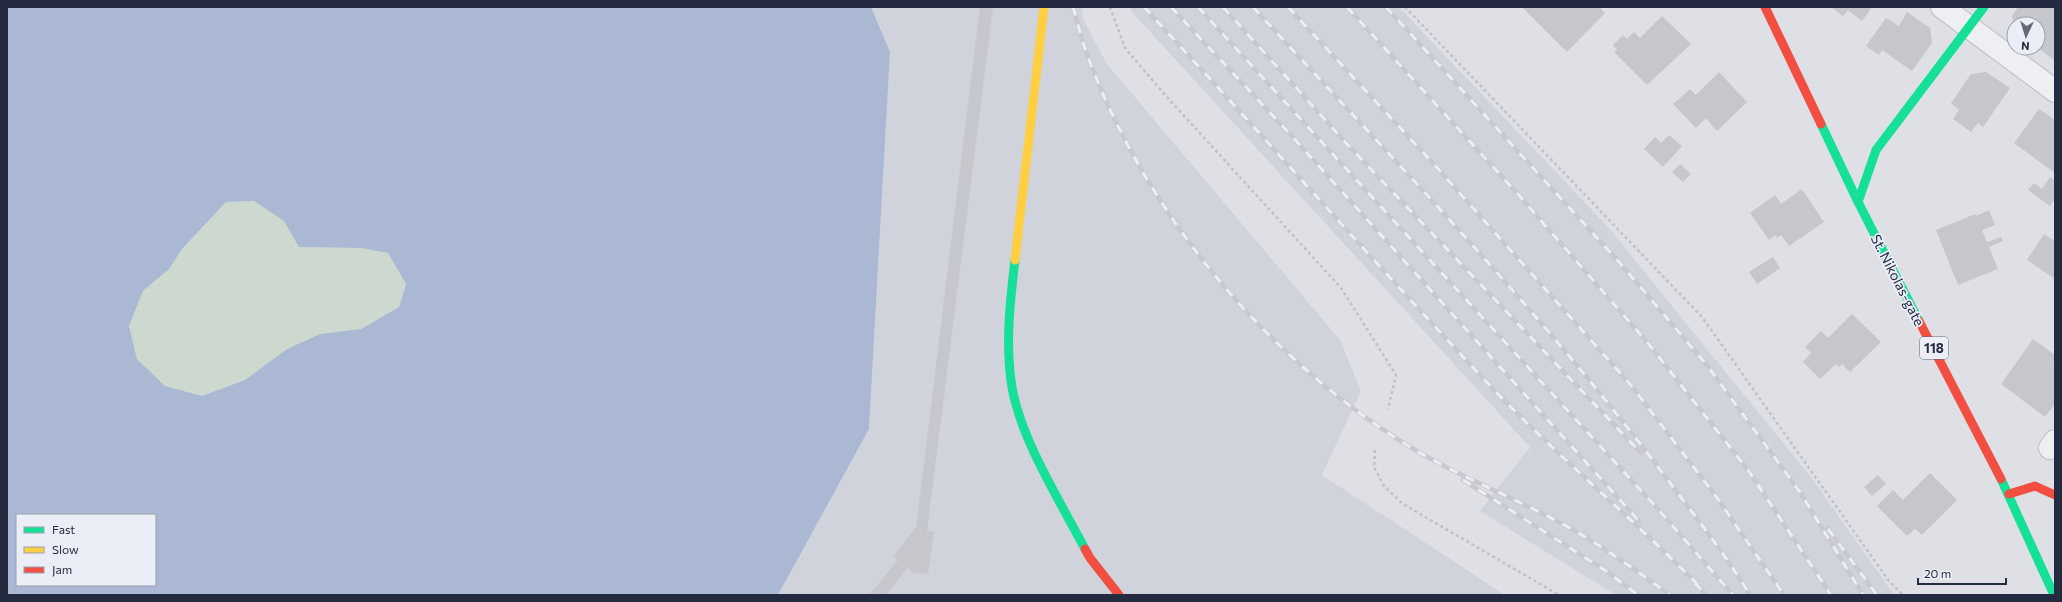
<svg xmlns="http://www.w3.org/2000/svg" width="2062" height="602" font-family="Commissioner,sans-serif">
<rect width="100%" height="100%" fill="#dfe0e5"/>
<!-- built -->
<g fill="#d0d3dc">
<polygon points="871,7 1082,7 1083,19 1107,64 1340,340 1361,391 1322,475 1505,595 778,595 869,429 890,52"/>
<polygon points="1131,7 1399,7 1608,227 1810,476 1894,595 1616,595 1480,511 1530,447 1131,11"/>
</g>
<!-- green -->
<polygon fill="#cdd9ce" points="254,201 284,221 300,247 361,248 388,253 406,284 399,307 361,329 320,334 287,349 245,380 202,396 165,386 137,359 129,326 143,291 169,269 182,249 226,202"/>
<!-- water -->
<path fill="#aab8d4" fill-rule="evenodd" d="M7,7H871L890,52L869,429L778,595H7ZM254,201L284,221L299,247L361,248L388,253L406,284L399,307L361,329L320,334L287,349L245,380L202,396L165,386L137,359L129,326L143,291L169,269L182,249L226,202ZM17,515H155V585H17Z"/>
<!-- building -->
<g fill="#c5c7cc">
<polygon points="980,7 993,7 927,531 934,532 928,574 914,573 908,568 886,595 869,595 898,560 893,556 916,528"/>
<polygon points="1522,7 1599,7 1605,13 1567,52"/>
<polygon points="1831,7 1872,7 1862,21 1848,10 1843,16"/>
<polygon points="2018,7 2055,7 2055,61 2038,48 2038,24 2013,24 2012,16"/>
<polygon points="1907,12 1930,28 1932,43 1912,71 1882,50 1879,55 1866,46 1886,18 1899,26"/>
<polygon points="1662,16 1691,44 1647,85 1614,52 1617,50 1613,45 1623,35 1627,39 1634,32 1640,38"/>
<polygon points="1719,72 1747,102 1717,131 1706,118 1696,128 1673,104 1690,89 1696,95"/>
<polygon points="1986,72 2010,88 1983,127 1978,123 1971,132 1953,119 1959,110 1951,103 1971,74"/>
<polygon points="2039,109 2055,120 2055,173 2014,143"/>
<polygon points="1669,135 1682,146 1663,167 1644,149 1655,137 1661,143"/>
<polygon points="1680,164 1691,174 1683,182 1672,172"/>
<polygon points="2050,177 2055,181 2055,199 2050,206 2028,190 2034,183 2042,189"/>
<polygon points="1802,189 1824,222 1789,246 1781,235 1777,238 1776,235 1769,240 1750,213 1775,195 1781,204"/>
<polygon points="1989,210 1995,225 1982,230 1987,242 2001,237 2003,241 1989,247 1998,269 1958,285 1936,230 1975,214 1976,216"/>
<polygon points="2044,234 2055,241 2055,279 2027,260"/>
<polygon points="1773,257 1780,268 1757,284 1749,272"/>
<polygon points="1852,314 1881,342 1850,372 1842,364 1839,367 1836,364 1820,379 1803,362 1811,353 1805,347 1821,331 1828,338"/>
<polygon points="2033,339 2055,355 2053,364 2055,365 2055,404 2045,417 2001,384"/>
<polygon points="1930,473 1957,500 1922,535 1915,529 1907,536 1877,506 1893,490 1903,500"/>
<polygon points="1878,475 1886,484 1872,496 1864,487"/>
</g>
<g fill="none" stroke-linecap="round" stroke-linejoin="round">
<defs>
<g id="street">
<polyline points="1942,7 2055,91"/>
<polyline points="2050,448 2055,441"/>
</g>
</defs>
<!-- street casing -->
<use href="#street" stroke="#bdbec3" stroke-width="24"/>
<!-- path -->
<g stroke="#c0c1c7" stroke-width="2.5" stroke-dasharray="3 3" stroke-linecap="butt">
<polyline points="1110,7 1125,48 1166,96 1341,288 1396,375 1388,409"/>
<polyline points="1405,7 1702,317 1889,581 1903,595"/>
<polyline points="1375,450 1374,467 1384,486 1403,504 1559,595"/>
</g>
<!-- street -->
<use href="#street" stroke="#eeeff2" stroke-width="22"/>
<!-- fast -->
<g stroke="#16e098" stroke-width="9">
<polyline points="1821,124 1858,202 1919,321"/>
<polyline points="1858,202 1876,150 1984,7"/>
<path d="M1015,260C1010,302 1005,345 1012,387C1021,440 1060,501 1085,549"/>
<polyline points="2001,479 2054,595"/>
</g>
<!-- slow -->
<polyline stroke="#ffcf43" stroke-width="9" points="1015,260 1044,7"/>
<!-- jam -->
<g stroke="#f24e42" stroke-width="9">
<polyline points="1765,7 1821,124"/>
<polyline points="1919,321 2001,479"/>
<polyline points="2009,494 2035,486 2055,495"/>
<polyline points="1085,549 1090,558 1119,595"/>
</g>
<defs>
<g id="rail">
<path d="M1073,7C1078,24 1082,41 1088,57C1146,213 1262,353 1402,442C1451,473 1506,494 1557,521C1597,542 1634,569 1670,595"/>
<path d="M1144,7C1262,134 1376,265 1495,391C1561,459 1633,519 1699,586"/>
<polyline points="1171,7 1289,133 1639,521"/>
<polyline points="1198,7 1656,507 1733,595"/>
<polyline points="1223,7 1346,143 1641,453"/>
<path d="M1253,7C1390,156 1532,302 1655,463C1687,506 1722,549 1750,595"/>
<polyline points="1288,7 1431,161 1630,384 1715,495 1784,595"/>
<polyline points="1347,7 1516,192 1647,342 1748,470 1831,595"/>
<polyline points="1386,7 1619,262 1706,364 1800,492 1863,595"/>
<polyline points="1463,480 1606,571 1638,595"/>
<polyline points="1828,529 1877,595"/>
<polyline points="1695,583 1706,595"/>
</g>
</defs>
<!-- rail casing -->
<use href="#rail" stroke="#c7c9cd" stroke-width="4.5"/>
<!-- rail -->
<use href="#rail" stroke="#ebeef6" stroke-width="3" stroke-dasharray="9" stroke-linecap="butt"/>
</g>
<g text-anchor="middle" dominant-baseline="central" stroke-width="3.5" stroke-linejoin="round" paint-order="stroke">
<!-- shield labels -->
<rect fill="#ebeef6" stroke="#606677" stroke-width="1" x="1920" y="337" width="28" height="22" rx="3"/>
<g font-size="13" font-weight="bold" fill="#242b40">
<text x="1934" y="348">118</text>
</g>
<!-- street labels -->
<g font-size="14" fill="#242b40" stroke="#ebeef6">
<text transform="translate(1898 280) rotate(63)">St. Nikolas-gate</text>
</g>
</g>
<!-- border -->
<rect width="2062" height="602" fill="none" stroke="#242b40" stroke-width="16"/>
<!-- legend -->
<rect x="16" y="514" width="140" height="72" fill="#ebeef6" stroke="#9ba0ad"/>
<rect x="24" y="527" width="20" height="6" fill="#16e098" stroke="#9ba0ad"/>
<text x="52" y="534" font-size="12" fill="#242b40">Fast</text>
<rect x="24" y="547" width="20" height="6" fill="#ffcf43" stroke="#9ba0ad"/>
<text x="52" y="554" font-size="12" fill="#242b40">Slow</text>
<rect x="24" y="567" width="20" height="6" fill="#f24e42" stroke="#9ba0ad"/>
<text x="52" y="574" font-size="12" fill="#242b40">Jam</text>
<!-- north arrow -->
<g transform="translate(2026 36) rotate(184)"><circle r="19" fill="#ebeef6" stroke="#9ba0ad"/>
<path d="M0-3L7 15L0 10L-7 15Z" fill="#656a7a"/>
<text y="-6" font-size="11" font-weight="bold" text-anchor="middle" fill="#242b40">N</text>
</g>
<!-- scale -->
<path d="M1918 578v6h88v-6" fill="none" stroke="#242b40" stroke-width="2"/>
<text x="1924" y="578" font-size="12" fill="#242b40" stroke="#ebeef6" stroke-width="3" paint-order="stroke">20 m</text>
</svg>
